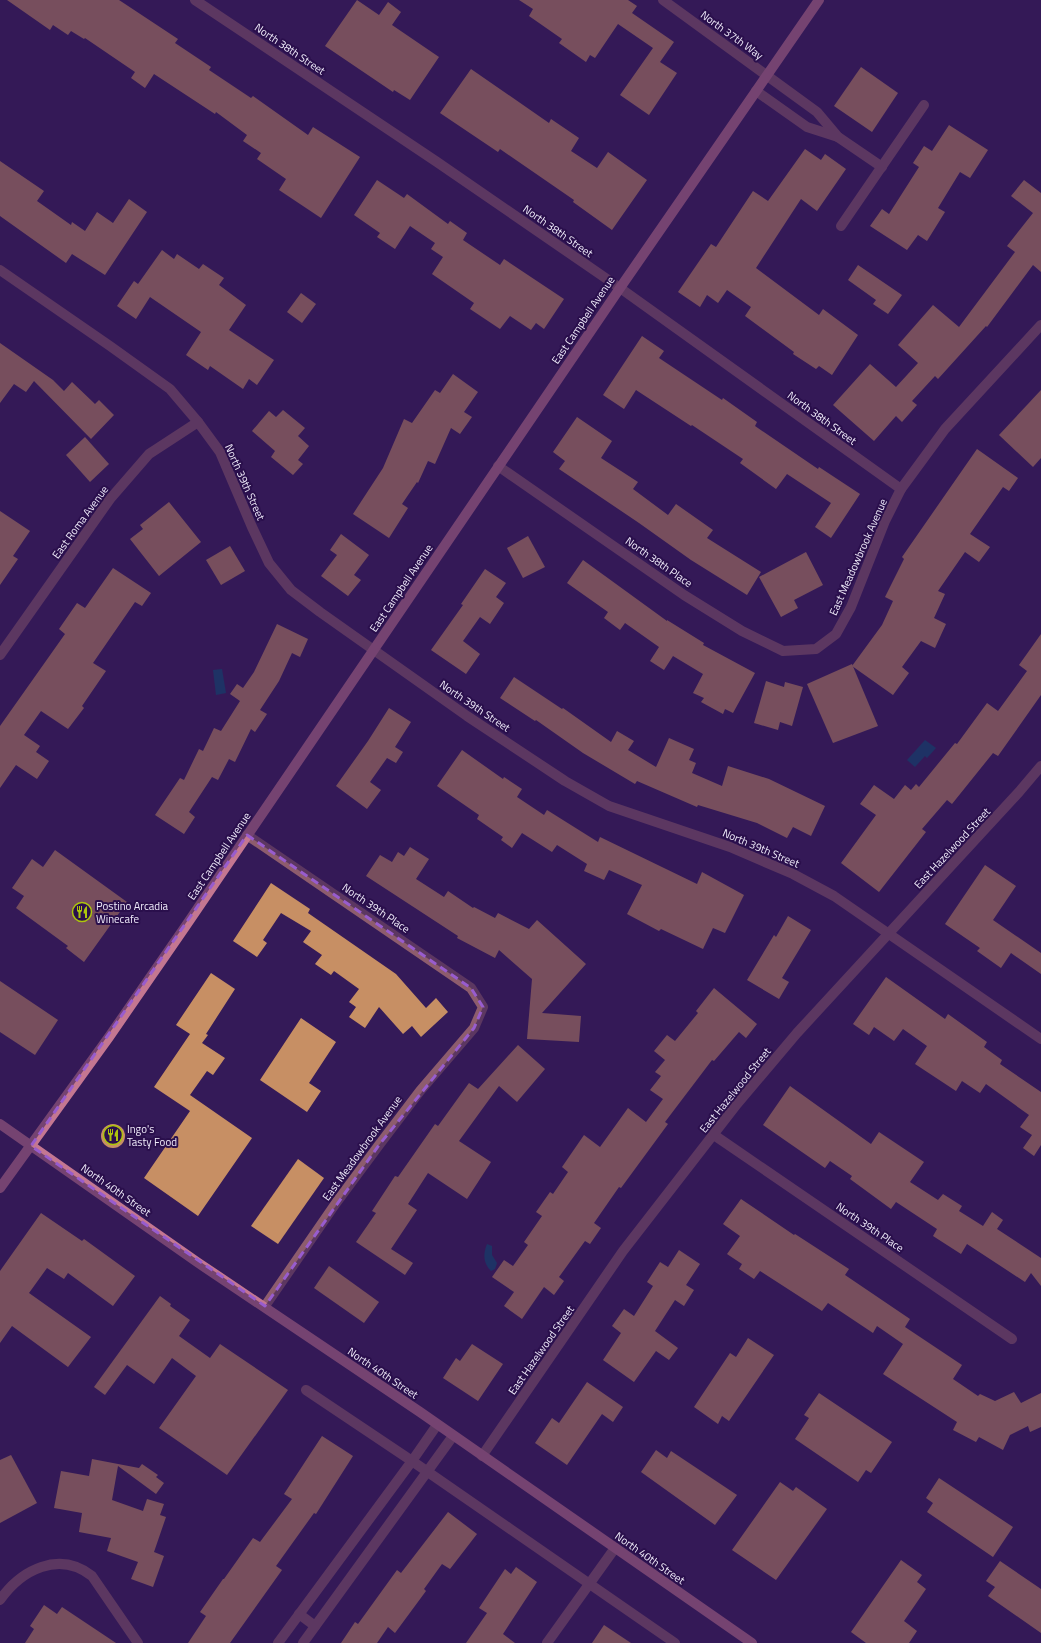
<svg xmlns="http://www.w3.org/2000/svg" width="1041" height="1643" font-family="'Titillium Web',sans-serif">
<rect width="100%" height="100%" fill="#341a58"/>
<!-- water -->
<g fill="#035075">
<polygon points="222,669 226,693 216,695 213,670"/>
<polygon points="925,740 936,748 927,758 925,756 915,767 907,760"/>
<path d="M487,1244L492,1246V1255L497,1263L495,1269L491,1271C483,1263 483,1254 487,1244Z"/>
</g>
<!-- building -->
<g fill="#c78f64">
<polygon points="7,0 119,0 178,39 175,43 211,67 209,70 251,98 253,96 308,135 313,127 360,157 321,218 279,190 286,179 257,159 261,153 243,141 247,135 216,112 215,114 154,74 145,88 131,78 135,72 85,38 84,39 71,31 68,35 53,25 50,30"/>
<polygon points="357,0 379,15 388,2 401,12 392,25 439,57 410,100 394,90 393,92 325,46"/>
<polygon points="519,0 628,0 637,6 632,13 674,42 660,62 677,73 649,115 620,95 653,48 618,24 595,58 590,55 586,62 559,43 562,39 529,16 533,9"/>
<polygon points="861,67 898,93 872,132 834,106"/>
<polygon points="471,69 549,123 551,119 579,138 571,151 597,168 608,152 647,180 612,230 573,202 574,200 500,149 498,152 440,113"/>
<polygon points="949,125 988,150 970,178 960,172 938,208 945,212 927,241 918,235 907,250 870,226 882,209 889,214 919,167 913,163 924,146 932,151"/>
<polygon points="805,149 821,160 825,154 846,169 817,211 801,199 756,268 819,315 823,309 858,335 832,375 819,366 816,369 793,354 794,352 745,316 751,307 727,290 718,303 707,295 700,307 678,292 711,244 716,247 753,191 768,201"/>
<polygon points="0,161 44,191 37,201 71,225 72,222 85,231 97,212 113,223 129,199 147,212 105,275 72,254 66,263 0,216"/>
<polygon points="377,180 404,198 407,194 448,224 450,221 467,233 463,240 500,265 504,259 564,299 544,329 536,323 531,330 510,316 500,329 470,309 474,303 432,274 443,257 431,249 435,243 410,226 395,249 377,237 380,233 354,215"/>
<polygon points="1024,180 1041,193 1041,272 1033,265 987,327 986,326 938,379 935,376 912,401 917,405 902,422 896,416 874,441 833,405 870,364 896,387 918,363 898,345 933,305 959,327 1015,252 1007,246 1033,213 1011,196"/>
<polygon points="162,250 174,259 177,254 199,269 203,264 224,278 219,285 246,305 229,330 274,360 257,385 249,379 243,389 210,366 208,370 186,355 201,332 150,297 136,319 117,306 134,281 138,284"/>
<polygon points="858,265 902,295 888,314 873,304 876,300 848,280"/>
<polygon points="301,293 316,304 302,323 287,312"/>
<polygon points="642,336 664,351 659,358 722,400 723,398 757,422 755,426 818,469 819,467 860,494 831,538 815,527 831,503 787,474 776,489 740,463 743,459 692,425 691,426 636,390 624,409 603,395"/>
<polygon points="0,343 53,380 64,391 72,382 95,404 99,400 114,415 91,439 34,381 26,392 14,384 0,403"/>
<polygon points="453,374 478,392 464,412 472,417 460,434 451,428 435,464 428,461 418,483 417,482 402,504 408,508 389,538 353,514 383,468 404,419 412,423 435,390 440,393"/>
<polygon points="1041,390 1041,458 1033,467 999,435"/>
<polygon points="283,410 305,428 298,436 309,446 298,460 303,464 293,475 271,457 275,451 252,431 269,411 276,417"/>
<polygon points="577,417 612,441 601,458 638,482 633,489 668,515 676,504 713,530 707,538 761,572 747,595 691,560 639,523 559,469 565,461 553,452"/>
<polygon points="85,437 109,464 90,482 66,455"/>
<polygon points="977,449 1018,478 1009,491 1003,487 970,534 990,547 979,562 965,552 938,591 945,594 934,618 946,624 935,648 921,641 902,667 909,673 893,695 852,666 882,625 893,601 885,597 904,559 902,557"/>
<polygon points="169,502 201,542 159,576 130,539 143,529 140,525"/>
<polygon points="0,511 30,531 13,556 18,559 0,585"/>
<polygon points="341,534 369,555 354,575 361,580 348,596 321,576 337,555 330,550"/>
<polygon points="528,536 545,567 523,578 507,548"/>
<polygon points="230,546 245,571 221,585 206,560"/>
<polygon points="806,552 823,585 794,600 798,608 781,617 759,577"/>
<polygon points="583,560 667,621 667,620 704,643 703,645 755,673 733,713 725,709 723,714 701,702 704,698 693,693 703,674 673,656 664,670 650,661 659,647 625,623 620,630 604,618 608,612 567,583"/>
<polygon points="113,568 151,593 142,606 135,602 93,663 106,671 82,706 84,708 68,729 41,711 24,735 40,746 36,752 49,761 37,779 16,765 0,788 0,726 65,634 59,629 77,603 85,608"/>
<polygon points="485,569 506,583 496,597 504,603 490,624 480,617 463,641 480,654 466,674 431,650 463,605 461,604"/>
<polygon points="277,624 308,639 300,657 292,653 279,681 260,710 267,714 255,732 251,729 235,762 229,759 218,780 212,777 189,812 195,817 184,834 155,815 180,778 184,780 199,749 203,751 214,728 221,731 240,701 230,694 237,684 243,688 254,672"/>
<polygon points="1041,634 1041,695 998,756 993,753 952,804 947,800 922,829 926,832 879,892 841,863 876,815 860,804 874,785 894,799 905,785 911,790 916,784 919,787 955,743 957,744 987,703 998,711 1027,671 1019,665"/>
<polygon points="852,664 878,726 833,743 807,684"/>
<polygon points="514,677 562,709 563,708 611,742 617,731 634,741 628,750 656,767 669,738 694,749 689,760 696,763 692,773 722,786 728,766 769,779 825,806 811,836 793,827 787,838 757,823 698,805 697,807 637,781 635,784 583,753 536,720 535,721 500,698"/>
<polygon points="766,681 784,687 785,682 803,687 792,726 780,722 778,730 754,723"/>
<polygon points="389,708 411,722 395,747 403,752 396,763 387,758 370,782 381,790 367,809 336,786 368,741"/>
<polygon points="462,750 503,779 504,777 522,789 517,797 544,815 547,810 598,842 600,837 697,884 702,872 744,895 725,933 713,928 703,949 661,929 659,931 627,914 642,885 609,870 604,880 584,871 587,864 557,845 552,852 522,833 512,848 501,840 503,837 477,819 479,815 437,786"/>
<polygon points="410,847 429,859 416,879 444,897 448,891 473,908 474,907 495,918 498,913 529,929 537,920 586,964 542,1013 581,1016 579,1042 527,1039 532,979 499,950 495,958 457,938 458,936 366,876 380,855 392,862 398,852 404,856"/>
<polygon points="55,850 127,902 84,962 66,948 68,946 16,908 24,896 12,888 32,859 43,867"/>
<polygon points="985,865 1016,886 993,920 1041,953 1041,974 1011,953 1001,968 977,951 980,948 945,924"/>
<polygon points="271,883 310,909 308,913 396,974 426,1008 436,998 448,1012 421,1037 412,1026 403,1034 379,1007 365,1028 349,1017 356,1007 349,1002 359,989 334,971 331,975 315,964 322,955 303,942 311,931 281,913 263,940 267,943 257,957 233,941"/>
<polygon points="788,916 811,930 782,978 789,982 779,999 747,980 774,935 776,937"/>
<polygon points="211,973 235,989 206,1034 208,1035 202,1043 225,1058 213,1075 207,1071 190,1095 252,1138 198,1216 144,1178 190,1111 154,1087 190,1034 176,1025"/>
<polygon points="886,977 945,1019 948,1014 987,1042 984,1047 1002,1060 1000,1064 1041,1092 1041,1145 1034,1156 1023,1148 1032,1135 1020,1127 1029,1115 986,1084 980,1093 962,1081 956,1091 915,1064 927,1046 903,1029 894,1041 874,1027 869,1035 853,1024"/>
<polygon points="0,981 58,1020 35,1055 0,1032"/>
<polygon points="714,988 757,1024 746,1038 739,1032 714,1061 712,1060 665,1122 668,1124 621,1188 619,1187 594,1223 601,1228 590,1244 585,1241 559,1277 564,1281 554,1295 544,1287 522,1319 504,1306 514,1292 492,1277 504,1260 513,1266 528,1245 524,1242 542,1216 536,1212 550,1192 553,1194 568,1172 562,1167 584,1135 600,1147 628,1108 646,1122 663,1099 650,1090 661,1076 655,1072 665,1060 654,1051 667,1035 675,1041 698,1013 696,1011"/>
<polygon points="301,1018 336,1042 309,1083 321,1091 307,1112 260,1080"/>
<polygon points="518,1045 545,1069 517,1102 499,1086 459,1141 491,1162 467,1199 428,1173 408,1204 417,1210 391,1249 413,1263 405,1275 356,1242 376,1213 372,1211 395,1176 398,1177 435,1124 438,1126 469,1083 478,1089"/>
<polygon points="790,1086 871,1144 879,1132 924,1162 910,1182 938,1200 943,1194 962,1206 959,1211 983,1226 992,1212 1003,1220 997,1229 1041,1258 1041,1286 1031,1273 1025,1282 967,1244 961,1254 933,1236 937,1229 896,1202 891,1209 850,1179 852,1176 830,1161 825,1168 763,1125"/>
<circle cx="113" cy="1136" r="12"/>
<polygon points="298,1159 324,1178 278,1244 251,1226"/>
<polygon points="741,1199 794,1235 795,1234 849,1269 845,1275 910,1319 905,1327 962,1365 953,1379 978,1396 980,1394 995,1401 1014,1392 1021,1403 1041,1393 1041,1427 1030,1432 1028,1426 1010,1435 1003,1450 979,1437 976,1442 953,1430 957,1422 883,1374 903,1344 877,1326 873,1333 828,1303 822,1311 760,1271 754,1279 739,1269 742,1264 727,1254 740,1236 723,1224"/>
<polygon points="41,1213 82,1241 84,1239 135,1276 113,1306 68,1273 64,1279 47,1268 29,1293 91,1337 68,1367 12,1326 0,1343 0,1271"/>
<polygon points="679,1250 700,1264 686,1285 694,1290 684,1306 675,1300 655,1331 678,1348 669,1360 656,1351 634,1382 603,1360 621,1333 612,1326 624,1309 634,1316 653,1286 647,1282 660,1262 668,1267"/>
<polygon points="329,1266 379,1302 364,1323 314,1288"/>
<polygon points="160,1296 171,1304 170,1306 190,1320 179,1336 210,1358 220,1344 288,1390 227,1475 159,1428 196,1376 172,1358 154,1384 127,1365 105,1395 94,1387"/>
<polygon points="748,1338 774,1355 729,1421 722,1416 718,1424 694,1407 730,1353 736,1357"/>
<polygon points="472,1344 503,1364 478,1401 443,1378 456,1358 460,1361"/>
<polygon points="587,1382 623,1407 613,1422 602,1414 567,1465 535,1443 552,1418 559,1423"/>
<polygon points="819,1393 892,1442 871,1473 866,1470 858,1482 795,1439 809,1418 804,1415"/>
<polygon points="322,1436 353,1456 316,1514 314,1513 276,1566 282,1570 230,1643 188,1643 206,1616 200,1612 223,1579 224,1579 253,1538 260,1542 292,1499 284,1494"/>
<polygon points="656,1450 667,1458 671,1451 737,1495 715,1525 641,1472"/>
<polygon points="11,1455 37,1503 0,1523 0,1460"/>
<polygon points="92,1459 139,1468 142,1464 158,1475 156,1477 164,1483 156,1494 118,1466 112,1500 143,1511 147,1499 164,1504 160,1515 166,1517 154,1552 164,1556 153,1587 131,1579 138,1562 107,1551 111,1538 79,1532 82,1513 54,1508 61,1471 89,1476"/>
<polygon points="939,1478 1013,1527 993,1557 927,1512 933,1503 926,1498"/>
<polygon points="780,1482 793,1491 796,1487 827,1509 776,1580 732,1550"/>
<polygon points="448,1512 477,1534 450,1569 442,1564 424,1589 426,1591 395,1633 388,1627 377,1643 341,1643 355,1622 358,1624 397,1570 401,1573"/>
<polygon points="901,1560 922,1575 917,1582 926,1589 904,1621 917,1631 909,1643 866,1643 851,1632"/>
<polygon points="1000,1561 1041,1589 1041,1633 988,1596 995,1587 986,1581"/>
<polygon points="516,1567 537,1582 503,1634 515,1643 466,1643 487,1613 479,1608 505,1569 511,1574"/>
<polygon points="44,1605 57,1614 62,1607 116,1643 25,1643 34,1629 30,1626"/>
<polygon points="604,1625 631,1643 592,1643"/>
</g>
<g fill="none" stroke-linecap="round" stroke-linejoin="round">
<!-- street -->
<g stroke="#8d5c6d" stroke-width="10">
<polyline points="195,0 437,162 620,288 901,489"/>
<polyline points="663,0 817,112 838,137 882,167"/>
<polyline points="756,91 807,127 838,137"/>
<polyline points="841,226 924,105"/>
<polyline points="0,270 110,346 170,389 198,422 220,452 252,527 269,563 291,590 320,612 467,716 565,781 609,806 730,847 793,874 834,896 1041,1039"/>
<polyline points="498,466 684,595 742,631 783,651 816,649 836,634 851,607 885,521 901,489 945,429 1041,325"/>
<polyline points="0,655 110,499 149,454 198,422"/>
<polyline points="247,835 471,988 483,1007 474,1028 420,1091 379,1145 336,1203 265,1306"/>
<polyline points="714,1135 1012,1339"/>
<polyline points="306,1390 412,1461 675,1643"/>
<polyline points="482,1456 623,1251 737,1104 797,1033 1019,792 1041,766"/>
<path d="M0,1600C21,1570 59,1550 92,1576L138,1643"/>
<polyline points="299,1614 315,1626"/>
<polyline points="278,1643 412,1461 437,1425"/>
<polyline points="303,1643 453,1436"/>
<polyline points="547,1643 615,1548"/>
</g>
<!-- secondary -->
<g stroke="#c47791" stroke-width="10">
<polyline points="0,1124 197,1262 420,1412 752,1643"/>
<polyline points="0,1188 109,1037 185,927 620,288 819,0"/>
</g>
</g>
<!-- marked area -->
<path d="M0 0H1041V1643H0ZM247,835L471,988L483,1007L474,1028L379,1145L265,1306L31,1146Z" fill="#341a58" fill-opacity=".55" fill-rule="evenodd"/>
<path fill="none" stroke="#985cce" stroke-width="3" stroke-dasharray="8 5" stroke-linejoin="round" d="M247,835L471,988L483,1007L474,1028L379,1145L265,1306L31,1146Z"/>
<!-- icons -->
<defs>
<symbol id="restaurant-ring" viewBox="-11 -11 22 22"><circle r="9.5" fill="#2a0f4c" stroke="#aec60c" stroke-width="1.5"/><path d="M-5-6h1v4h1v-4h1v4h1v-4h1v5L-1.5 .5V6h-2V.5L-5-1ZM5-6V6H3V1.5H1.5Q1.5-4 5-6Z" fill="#aec60c"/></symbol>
</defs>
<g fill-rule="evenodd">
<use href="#restaurant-ring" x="71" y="901" width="22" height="22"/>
<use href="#restaurant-ring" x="102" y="1124" width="22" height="22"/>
</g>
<g text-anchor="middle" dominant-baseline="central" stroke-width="4" stroke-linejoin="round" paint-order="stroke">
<!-- street labels -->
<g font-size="11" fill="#efebfa" stroke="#2a0f4c">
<text transform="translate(732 35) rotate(36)">North 37th Way</text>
<text transform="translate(290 49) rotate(34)">North 38th Street</text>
<text transform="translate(558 231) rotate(35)">North 38th Street</text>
<text transform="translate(583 320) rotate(-56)">East Campbell Avenue</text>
<text transform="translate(822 418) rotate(36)">North 38th Street</text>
<text transform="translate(245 482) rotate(66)">North 39th Street</text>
<text transform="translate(80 522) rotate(-54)">East Roma Avenue</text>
<text transform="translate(858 557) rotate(-66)">East Meadowbrook Avenue</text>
<text transform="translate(659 562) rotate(35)">North 38th Place</text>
<text transform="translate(401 588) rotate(-56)">East Campbell Avenue</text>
<text transform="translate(475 706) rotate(34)">North 39th Street</text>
<text transform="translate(761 848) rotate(23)">North 39th Street</text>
<text transform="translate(952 848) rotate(-47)">East Hazelwood Street</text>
<text transform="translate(219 856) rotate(-56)">East Campbell Avenue</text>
<text transform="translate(376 908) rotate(34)">North 39th Place</text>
<text transform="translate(735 1090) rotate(-51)">East Hazelwood Street</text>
<text transform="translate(362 1148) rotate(-54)">East Meadowbrook Avenue</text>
<text transform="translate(116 1190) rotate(35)">North 40th Street</text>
<text transform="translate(870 1227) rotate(34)">North 39th Place</text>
<text transform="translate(541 1350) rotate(-55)">East Hazelwood Street</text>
<text transform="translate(383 1373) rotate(34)">North 40th Street</text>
<text transform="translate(650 1558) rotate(35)">North 40th Street</text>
</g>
<!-- poi labels -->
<g font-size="11" fill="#efebfa" stroke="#2a0f4c" text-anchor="start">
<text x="96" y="906">Postino Arcadia<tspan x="96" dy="13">Winecafe</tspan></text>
<text x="127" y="1129">Ingo's<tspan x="127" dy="13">Tasty Food</tspan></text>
</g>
</g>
</svg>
